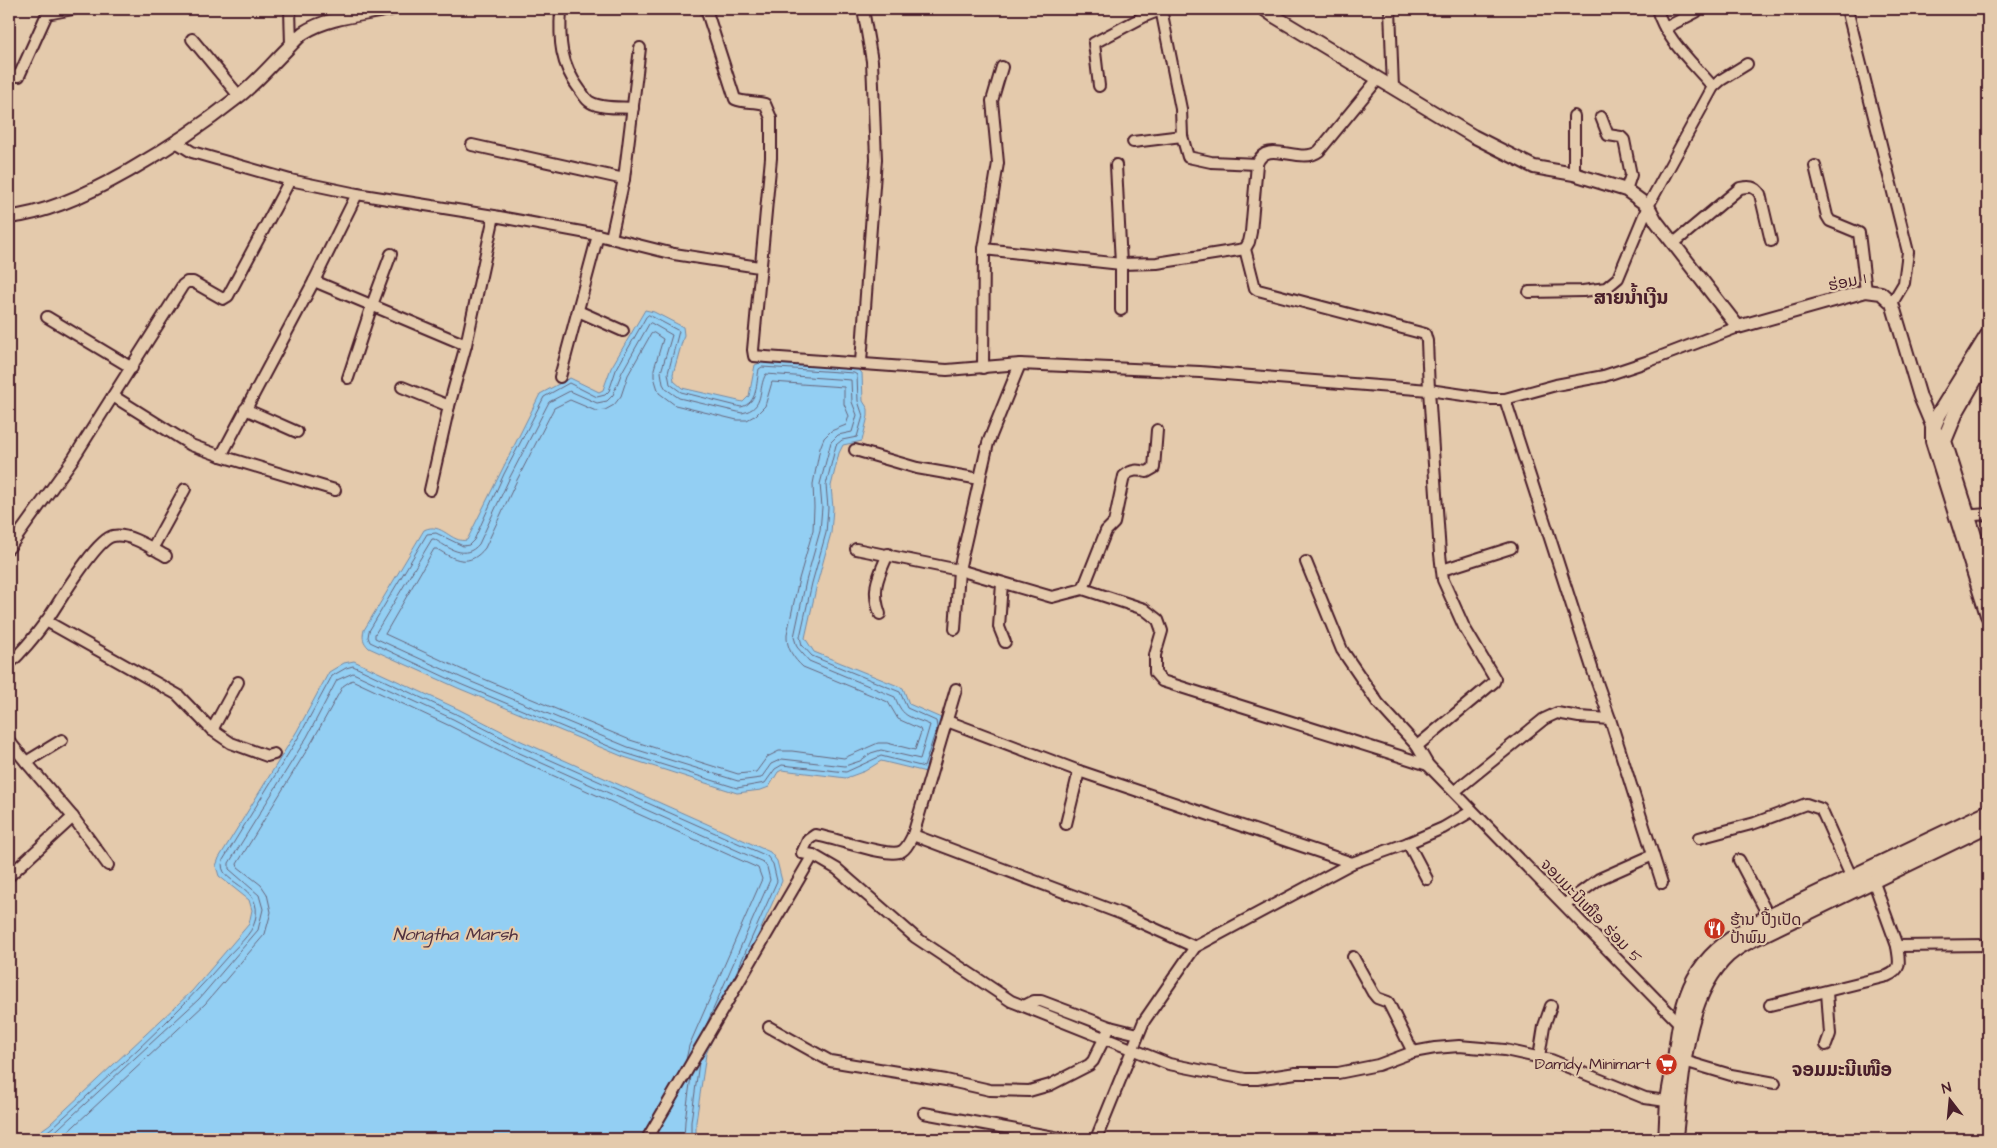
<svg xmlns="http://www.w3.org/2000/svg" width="1997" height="1148" font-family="'Architects Daughter','Noto Sans Lao',sans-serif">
<rect width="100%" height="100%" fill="#e4caac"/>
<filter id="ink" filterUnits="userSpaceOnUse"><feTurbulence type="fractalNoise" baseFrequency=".02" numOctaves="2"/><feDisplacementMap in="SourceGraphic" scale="10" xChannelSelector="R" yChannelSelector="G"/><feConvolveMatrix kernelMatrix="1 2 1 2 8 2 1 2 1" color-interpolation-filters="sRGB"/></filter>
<g filter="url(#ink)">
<!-- water -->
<g fill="#93cff3" stroke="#7689a3">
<path d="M645,310L654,312L683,327L684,335L673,374L674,381L682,388L743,402L749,396L755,365L762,362L856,368L862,373L863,401L868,409V416L862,441L843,445L839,453L831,486L833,508L831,533L817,584L805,638L814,652L903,688L909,704L941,718L942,722L926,772L881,761L865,771L846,778L782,770L778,772L769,787L761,790L737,793L624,757L458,688L369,648C363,642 362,638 364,630L424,530C442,521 451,544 467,540L540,394L570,378L599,392L603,390L611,368Z"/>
<polygon points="354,661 458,709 519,740 770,852 777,861 782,881 706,1054 696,1122 696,1139 29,1139 50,1124 192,991 249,924 252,910 249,900 219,876 216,866 219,858 297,731 329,672 344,663"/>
</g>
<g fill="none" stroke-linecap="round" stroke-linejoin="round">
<!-- shore -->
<g stroke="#67657b" stroke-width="1">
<path d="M649,315L679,331L668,373L670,384L681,392L741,407C758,403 756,384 759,369L762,367L854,373L857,375L858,401L863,416L857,437L842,440L836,445L826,485L828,508L826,533L812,583L800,637L802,645L812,656L900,692L907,708L936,721L937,727L924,767L881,756L846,772L782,765L775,769L765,783L737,788L625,753L460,684L370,642L368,637L369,631L427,534L436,533L463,546L469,545L474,540L504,474L544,397L569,383L597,397L605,395L609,391L616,370L646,317Z"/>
<path d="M651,323L672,335L661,372L663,384L666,389L679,398L742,413C766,408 757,389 766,374L851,380L852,402L857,415L852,432L838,435L831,442L820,484L822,507L820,531L806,581L794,637L797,647L809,661L895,697C903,719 910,716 930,725L920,759L881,750L871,753L860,761L845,766L782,759L771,764L761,778L738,781L628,747L462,678L375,638V634L432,539H434C449,548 465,561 479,544L510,477L549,402L570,391L597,403L607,401L613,395L622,372L649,324Z"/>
<path d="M654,333L663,339L654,369V377L659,393L675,405L737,420H747L756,415L765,406L772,382L844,387V404L849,416L846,425L831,431L824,438L820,448L813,484L814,507L813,530L799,579L787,634C786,648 794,659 803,667L888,702L898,719L920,729L921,732L915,750L887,743H878L844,758L792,751H779L767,757L756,772L738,774L630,740L465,671L385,634L434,549H437C455,560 469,568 485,548L517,480L554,408L570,400L596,411L605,410L614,405L621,396L628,375L651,334Z"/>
<path d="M37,1139L53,1127C113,1072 174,1019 227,957C236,947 252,934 255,921C265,883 215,885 223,860L301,733L332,676L346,668L353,666L456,714L517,745L767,856L773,864L777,881L733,980"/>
<polyline points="47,1139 199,999 258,930 263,909 259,895 229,869 229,863 307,737 337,680 353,673 453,719 515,751 763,862 767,867 770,880 705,1028"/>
<polyline points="60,1139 205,1004 265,934 271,912 267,894 261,885 238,867 237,864 313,740 343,686 352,680 450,726 512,757 758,868 762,879 689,1046 686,1060"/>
<polyline points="684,1139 685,1121 691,1076"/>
<polyline points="691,1139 691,1122 699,1062"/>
</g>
<defs>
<g id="minor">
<polyline points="290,9 291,45"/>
<path d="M561,9C559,40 560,64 580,90C583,94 586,100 590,102C601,109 621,107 633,108"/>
<path d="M706,9L735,99C744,103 754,101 765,104L771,118V158L753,350L754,356L947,370L1020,364L1200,372L1429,390L1491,399H1505L1556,385L1604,376L1649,361L1738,327"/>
<polyline points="1161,9 1181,109 1182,136 1188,157 1211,162 1257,164"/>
<polyline points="1390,9 1393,88"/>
<path d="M1657,9C1665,39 1694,64 1713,87"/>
<polyline points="1847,9 1908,252 1904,283 1892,303"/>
<polyline points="1665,28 1696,12"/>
<polyline points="192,39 239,96"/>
<polyline points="9,75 19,76 47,14 73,9"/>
<path d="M1378,79L1319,151C1300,166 1266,137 1257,164L1251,232L1249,242L1245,249L1255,288L1258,290L1425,334L1427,341L1429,390L1440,554L1443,580L1464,627L1495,679L1494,682L1417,746"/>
<polyline points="1099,86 1094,43 1145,16 1163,9"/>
<polyline points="1574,116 1574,174"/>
<polyline points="1601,117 1608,135 1621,137 1624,140 1631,175 1626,190"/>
<polyline points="176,142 192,152 290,180 357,194 494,216 598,235 674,254 759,267"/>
<polyline points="1133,142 1182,136"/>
<polyline points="472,145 624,179"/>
<polyline points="1116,165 1121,264 1121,310"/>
<polyline points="1815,166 1827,216 1830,221 1859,233 1866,291"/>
<polyline points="611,238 624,179 640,48"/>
<path d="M1674,243L1740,188C1749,186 1755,186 1760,194L1771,241"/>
<polyline points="984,249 1121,264 1157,263 1245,249"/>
<polyline points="314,281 466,345"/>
<polyline points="1529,292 1583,291 1606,288 1618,278 1648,206 1713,87 1721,80 1747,64"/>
<polyline points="578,311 623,331"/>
<polyline points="47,317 132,368"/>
<polyline points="861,362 876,159 872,61 863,9"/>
<polyline points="983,368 984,249 998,163 992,101 1002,67"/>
<polyline points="560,377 598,235"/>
<polyline points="348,378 372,305 391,254"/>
<polyline points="402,387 449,406"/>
<polyline points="113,396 191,445 221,456 335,490"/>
<polyline points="1505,399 1593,671 1610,719 1662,883"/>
<polyline points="245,409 297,432"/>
<polyline points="855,450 917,468 980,479"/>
<polyline points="221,456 314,281 357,194"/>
<polyline points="430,490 449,406 466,345 494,216"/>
<polyline points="1962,516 1988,514"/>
<polyline points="9,548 73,459 183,285 187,282 193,282 223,299 228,296 290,180"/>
<polyline points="152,549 185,489"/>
<polyline points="856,549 959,570 1052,597 1083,589 1144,609 1158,620 1162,631 1155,655 1155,673 1162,681 1428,765"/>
<polyline points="1306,562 1342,650 1378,703 1417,746 1428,765 1684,1028"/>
<polyline points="1442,570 1511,548"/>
<polyline points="1002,583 999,627 1005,642"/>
<path d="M1083,589L1106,531L1114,523L1124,476C1132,469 1138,470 1147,472L1154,468L1157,430"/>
<path d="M880,614C871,589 878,577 888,554"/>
<polyline points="46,621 178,695 212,730 231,743 267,756 274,754"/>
<polyline points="955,629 959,570 988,443 1020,364"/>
<path d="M9,664C23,651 36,635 47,620C58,604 96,539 113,536C130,533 151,548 166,556"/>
<path d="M956,689L913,835C910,841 907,848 902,851C889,859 833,837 815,835L808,840L802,853L813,855L837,869L915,937L1011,1001L1169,1064L1245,1079H1257L1296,1073H1338L1378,1065L1413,1052L1435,1048L1459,1046L1505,1050L1551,1060L1645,1098L1673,1102"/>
<polyline points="947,721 1079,771 1352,863"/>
<polyline points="212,730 238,682"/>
<polyline points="9,741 26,762 62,740"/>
<polyline points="26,762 73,817 108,865"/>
<polyline points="1455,791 1544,719 1557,713 1579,717 1610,719"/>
<polyline points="1066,824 1079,771"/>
<polyline points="913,835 1122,914 1195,947"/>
<polyline points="1699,838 1755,823 1806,804 1821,809 1854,883"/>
<polyline points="1408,843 1427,879"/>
<polyline points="1739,860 1769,917"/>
<polyline points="9,876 73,817"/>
<polyline points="1873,880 1897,946 1988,945"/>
<polyline points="1565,904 1599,879 1653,855"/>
<polyline points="1353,957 1373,993 1377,998 1388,1002 1413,1052"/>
<path d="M1770,1005L1887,976C1903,969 1899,961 1897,946"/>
<polyline points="1024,1006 1034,1001 1041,1001 1110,1027 1138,1034"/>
<polyline points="769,1027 830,1061 946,1080 990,1090 1029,1091 1050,1085 1089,1065 1093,1061 1110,1027"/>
<polyline points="1826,1045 1830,1034 1827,992"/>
<polyline points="1539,1057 1544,1026 1551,1006"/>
<polyline points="1684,1061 1731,1075 1775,1083"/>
<polyline points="924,1113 1065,1139"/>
<polyline points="647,1139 813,855"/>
<polyline points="1096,1139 1144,1021 1195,947 1352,863 1408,843 1443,828 1472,811"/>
</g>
<g id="tertiary">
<polyline points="1264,9 1274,16 1473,136 1534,167 1574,174 1626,190 1648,206 1656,221 1738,327 1866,291 1881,293 1892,303 1920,397 1933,428 1937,433"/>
<path d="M9,217C77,211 184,140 238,97C256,83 271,65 287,49C292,44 297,38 303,33C327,17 362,15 390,9"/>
</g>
<g id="secondary">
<polyline points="1988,335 1939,414 1933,428 1933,441 1988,615"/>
<polyline points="1988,356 1956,412 1944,441 1988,580"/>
<path d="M1675,1136C1682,1078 1683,997 1728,955C1735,949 1743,944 1751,940L1988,825"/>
<path d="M1666,1139C1667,1127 1667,1114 1668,1101C1670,1087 1673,1073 1675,1060C1683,990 1692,960 1756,923L1988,812"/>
</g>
</defs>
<!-- minor casing -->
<use href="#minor" stroke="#4a1f2b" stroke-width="14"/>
<!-- tertiary casing -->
<use href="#tertiary" stroke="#4a1f2b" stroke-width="16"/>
<!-- secondary casing -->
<use href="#secondary" stroke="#4a1f2b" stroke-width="18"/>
<!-- minor -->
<use href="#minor" stroke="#e4caac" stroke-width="10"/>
<!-- tertiary -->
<use href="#tertiary" stroke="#e4caac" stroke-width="12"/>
<!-- secondary -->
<use href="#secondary" stroke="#e4caac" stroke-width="14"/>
</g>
</g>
<!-- icons -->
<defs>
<symbol id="restaurant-disc" viewBox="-11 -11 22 22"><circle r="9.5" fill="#c8321e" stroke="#e4caac"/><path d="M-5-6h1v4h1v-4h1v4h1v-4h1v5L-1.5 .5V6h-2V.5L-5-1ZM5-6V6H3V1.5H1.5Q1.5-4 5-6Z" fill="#fff"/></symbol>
<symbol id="supermarket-disc" viewBox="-11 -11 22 22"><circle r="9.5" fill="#c8321e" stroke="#e4caac"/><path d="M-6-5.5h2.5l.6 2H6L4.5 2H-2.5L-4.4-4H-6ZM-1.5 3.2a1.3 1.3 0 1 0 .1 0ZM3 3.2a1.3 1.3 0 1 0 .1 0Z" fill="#fff"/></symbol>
</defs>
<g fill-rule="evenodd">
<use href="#restaurant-disc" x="1702" y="916" width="25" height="25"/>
<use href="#supermarket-disc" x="1654" y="1052" width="25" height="25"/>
</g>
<g text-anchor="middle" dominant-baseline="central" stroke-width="4.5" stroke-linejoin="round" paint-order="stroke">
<!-- street labels -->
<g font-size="16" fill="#4a1f2b" stroke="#e4caac">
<text transform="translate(1847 282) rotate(-12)">ຮ່ອມ 1</text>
<text transform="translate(1591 911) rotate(46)">ຈອມມະນີເໜືອ ຮ່ອມ 5</text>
</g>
<!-- poi labels -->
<g font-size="16" fill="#4a1f2b" stroke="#e4caac" text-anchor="start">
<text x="1730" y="920">ຮ້ານ ປີ້ງເປັດ<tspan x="1730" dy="18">ປ້າພົມ</tspan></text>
<text x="1651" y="1064" text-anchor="end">Damdy Minimart</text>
</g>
<!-- water labels -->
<g font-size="18" font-style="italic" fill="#51313f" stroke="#e4caac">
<text x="455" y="934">Nongtha Marsh</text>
</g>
<!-- quarter labels -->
<g font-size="19" font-weight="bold" fill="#4a1f2b" stroke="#e4caac">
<text x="1631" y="298">ສາຍນ້ຳເງີນ</text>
<text x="1842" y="1070">ຈອມມະນີເໜືອ</text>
</g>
</g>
<!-- margin -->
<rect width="1997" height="1148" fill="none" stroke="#e4caac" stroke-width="30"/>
<rect x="15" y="15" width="1967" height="1118" fill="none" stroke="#4a1f2b" stroke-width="2" filter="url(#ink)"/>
<!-- north arrow -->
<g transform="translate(1950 1100) rotate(344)" stroke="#e4caac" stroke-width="4" paint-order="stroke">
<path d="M0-4L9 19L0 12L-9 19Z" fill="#4a1f2b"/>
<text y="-8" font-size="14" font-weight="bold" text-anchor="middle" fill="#4a1f2b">N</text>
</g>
</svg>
